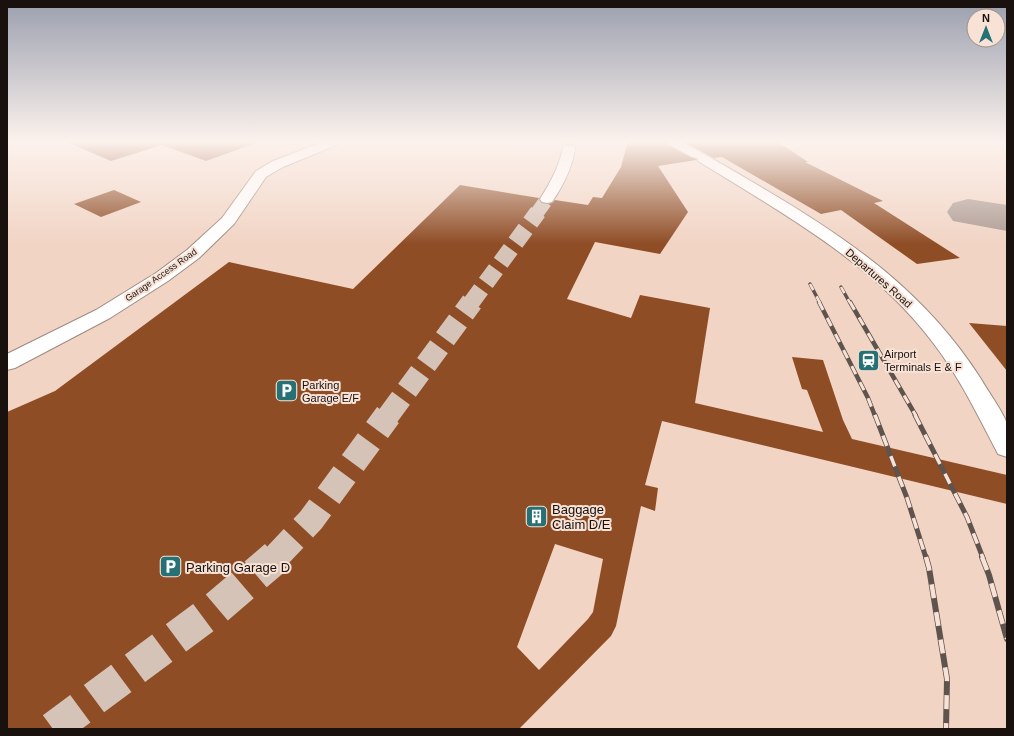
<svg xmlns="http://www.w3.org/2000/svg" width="1014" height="736" font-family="Arial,sans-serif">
<rect width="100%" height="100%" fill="#f8e2d6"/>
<!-- built -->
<rect fill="#f1d4c4" x="7" y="141" width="1000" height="588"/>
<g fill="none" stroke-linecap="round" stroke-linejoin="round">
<!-- taxiway -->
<polygon fill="#ac9a92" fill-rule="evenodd" points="968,199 1007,205 1007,231 953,221 947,212 953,203"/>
</g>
<!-- building -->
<g fill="#8f4d26" fill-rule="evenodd">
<polygon points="64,141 255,141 256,143 206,161 162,145 111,161"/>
<path d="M628,141H665L667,145L696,159V160L658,166L688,212L660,254L595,242L567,299L631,318L640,295L710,308L695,403L823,432L807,390L802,389L792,357L823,360L843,420L852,439L1007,475V504L662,421L645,485L658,488L655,511L641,506L616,626L611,636L519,729H7V412L55,391L229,262L353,289L460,185L539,198L541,203L547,204L552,203L555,200L588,205L593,197L602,198L621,167ZM555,544L603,559L593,612L588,619L539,670L517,647Z"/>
<polygon points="682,141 777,141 808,162 805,162 883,201 874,203 960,258 917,264 841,210 821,214 722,157 714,158"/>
<polygon points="114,190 141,202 101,217 74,204"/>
<polygon points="969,323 1007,326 1007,371"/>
</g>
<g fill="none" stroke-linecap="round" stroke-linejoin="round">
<!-- minor-tunnel-far4 -->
<polyline stroke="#d6c3b8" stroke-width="14" stroke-dasharray="14 7" stroke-linecap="butt" points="537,213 547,199"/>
<!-- minor-tunnel-far3 -->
<polyline stroke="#d6c3b8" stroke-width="17" stroke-dasharray="17 8" stroke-linecap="butt" points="471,303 538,212"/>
<!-- minor-tunnel-far2 -->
<polyline stroke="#d6c3b8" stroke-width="22" stroke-dasharray="22 10" stroke-linecap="butt" points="388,416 472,302"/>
<!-- minor-tunnel-far1 -->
<polyline stroke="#d6c3b8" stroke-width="27" stroke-dasharray="27 14" stroke-linecap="butt" points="275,558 311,520 388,415"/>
<!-- minor-tunnel -->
<polyline stroke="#d6c3b8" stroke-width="34" stroke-dasharray="34 17" stroke-linecap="butt" points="53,729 215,609 276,557"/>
<defs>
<g id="minor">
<polygon points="325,141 341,141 339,144 283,167 266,177 234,224 199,258 168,281 110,318 15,368 7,370 7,354 96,310 156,273 187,250 222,218 256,171 273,161"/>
<path d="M564,141H576C574,164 565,183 552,202L547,203L542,202L540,199C552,180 561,163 564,141Z"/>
<path d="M666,141H680C709,156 737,173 766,190C852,241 926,293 981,379C987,390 1004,413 1007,424C1010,433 1007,447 1007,457L998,454C978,416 960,378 934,344C874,263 782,213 698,161L697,158L692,157L668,144Z"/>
</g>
<polygon id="highway" points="563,141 575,141 576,143 574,146 566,146"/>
</defs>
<!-- minor casing -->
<use href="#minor" stroke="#9e8a7f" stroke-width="2"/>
<!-- highway casing -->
<use href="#highway" stroke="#fff" stroke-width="2"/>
<!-- minor -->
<use href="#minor" fill="#fff" fill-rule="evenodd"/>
<!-- highway -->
<use href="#highway" fill="#c7825c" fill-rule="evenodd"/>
<defs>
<g id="rail-far3">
<polyline points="810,284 820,303"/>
<polyline points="841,287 850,303"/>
</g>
<g id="rail-far2">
<polyline points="819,302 868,398 875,416"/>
<polyline points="850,302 916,416"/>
</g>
<g id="rail-far1">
<polyline points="875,415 907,498 926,558"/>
<polyline points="915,415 967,517 983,558"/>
</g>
<g id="rail">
<polyline points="926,557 929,568 947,679 946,729"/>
<polyline points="982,557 989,575 1007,639"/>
</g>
</defs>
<!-- rail-far3 casing -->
<use href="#rail-far3" stroke="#5f534d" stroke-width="3.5"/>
<!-- rail-far2 casing -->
<use href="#rail-far2" stroke="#5f534d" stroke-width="4.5"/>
<!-- rail-far1 casing -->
<use href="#rail-far1" stroke="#5f534d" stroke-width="5"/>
<!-- rail casing -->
<use href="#rail" stroke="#5f534d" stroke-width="6"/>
<!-- rail-far3 -->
<use href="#rail-far3" stroke="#f8e2d6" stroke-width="2.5" stroke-dasharray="7" stroke-linecap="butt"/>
<!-- rail-far2 -->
<use href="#rail-far2" stroke="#f8e2d6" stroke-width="3" stroke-dasharray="9" stroke-linecap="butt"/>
<!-- rail-far1 -->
<use href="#rail-far1" stroke="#f8e2d6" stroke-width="3.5" stroke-dasharray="11" stroke-linecap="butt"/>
<!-- rail -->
<use href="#rail" stroke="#f8e2d6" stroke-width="4.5" stroke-dasharray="14" stroke-linecap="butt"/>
</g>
<!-- sky -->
<linearGradient id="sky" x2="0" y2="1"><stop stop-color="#9a9fae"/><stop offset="0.58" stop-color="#fcf2ed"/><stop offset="1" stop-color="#fcf2ed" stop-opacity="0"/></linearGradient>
<rect width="1014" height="244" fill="url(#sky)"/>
<!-- icons -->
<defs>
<symbol id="station-square" viewBox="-11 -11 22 22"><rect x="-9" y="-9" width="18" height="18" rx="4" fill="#267175" stroke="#f8e2d6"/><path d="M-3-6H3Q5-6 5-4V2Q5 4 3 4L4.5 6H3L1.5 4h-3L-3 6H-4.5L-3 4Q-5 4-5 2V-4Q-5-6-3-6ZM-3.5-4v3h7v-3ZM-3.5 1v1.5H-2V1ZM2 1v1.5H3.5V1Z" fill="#fff"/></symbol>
<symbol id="parking-square" viewBox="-11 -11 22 22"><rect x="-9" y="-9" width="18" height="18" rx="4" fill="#267175" stroke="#f8e2d6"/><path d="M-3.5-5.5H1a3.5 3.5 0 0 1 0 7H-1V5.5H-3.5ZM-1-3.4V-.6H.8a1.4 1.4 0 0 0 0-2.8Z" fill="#fff"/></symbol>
<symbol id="building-square" viewBox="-11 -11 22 22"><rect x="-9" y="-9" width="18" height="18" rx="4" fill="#267175" stroke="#f8e2d6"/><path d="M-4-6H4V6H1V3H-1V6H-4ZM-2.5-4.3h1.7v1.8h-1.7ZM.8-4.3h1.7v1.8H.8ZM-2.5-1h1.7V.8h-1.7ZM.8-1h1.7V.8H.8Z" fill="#fff"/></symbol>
</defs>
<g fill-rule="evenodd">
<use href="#station-square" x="856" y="348" width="25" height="25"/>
<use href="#parking-square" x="274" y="378" width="25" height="25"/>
<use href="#building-square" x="524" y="504" width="25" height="25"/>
<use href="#parking-square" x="158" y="554" width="25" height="25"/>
</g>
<g text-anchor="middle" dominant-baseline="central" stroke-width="4" stroke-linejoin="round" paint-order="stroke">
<!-- far-street labels -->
<g font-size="9" fill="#18110d" stroke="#f8e2d6">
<text transform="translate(161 275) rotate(-35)">Garage Access Road</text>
</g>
<!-- street labels -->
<g font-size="11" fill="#18110d" stroke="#f8e2d6">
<text transform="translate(879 278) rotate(41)">Departures Road</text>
</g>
<!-- poi labels -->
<g font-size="11" fill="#18110d" stroke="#f8e2d6" text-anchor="start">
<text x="884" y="354">Airport<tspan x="884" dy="13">Terminals E &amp; F</tspan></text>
<text x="302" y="385">Parking<tspan x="302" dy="13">Garage E/F</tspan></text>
</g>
<!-- near-poi labels -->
<g font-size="13" fill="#18110d" stroke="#f8e2d6" text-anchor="start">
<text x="552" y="509">Baggage<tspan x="552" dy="15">Claim D/E</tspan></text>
<text x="186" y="567">Parking Garage D</text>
</g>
</g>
<!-- border -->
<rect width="1014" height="736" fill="none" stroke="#18110d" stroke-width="16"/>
<!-- north arrow -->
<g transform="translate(986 28)"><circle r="19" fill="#f8e2d6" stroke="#9e8e86"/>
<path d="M0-3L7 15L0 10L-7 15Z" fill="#267175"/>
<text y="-6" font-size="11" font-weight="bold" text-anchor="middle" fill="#18110d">N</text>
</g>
</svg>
